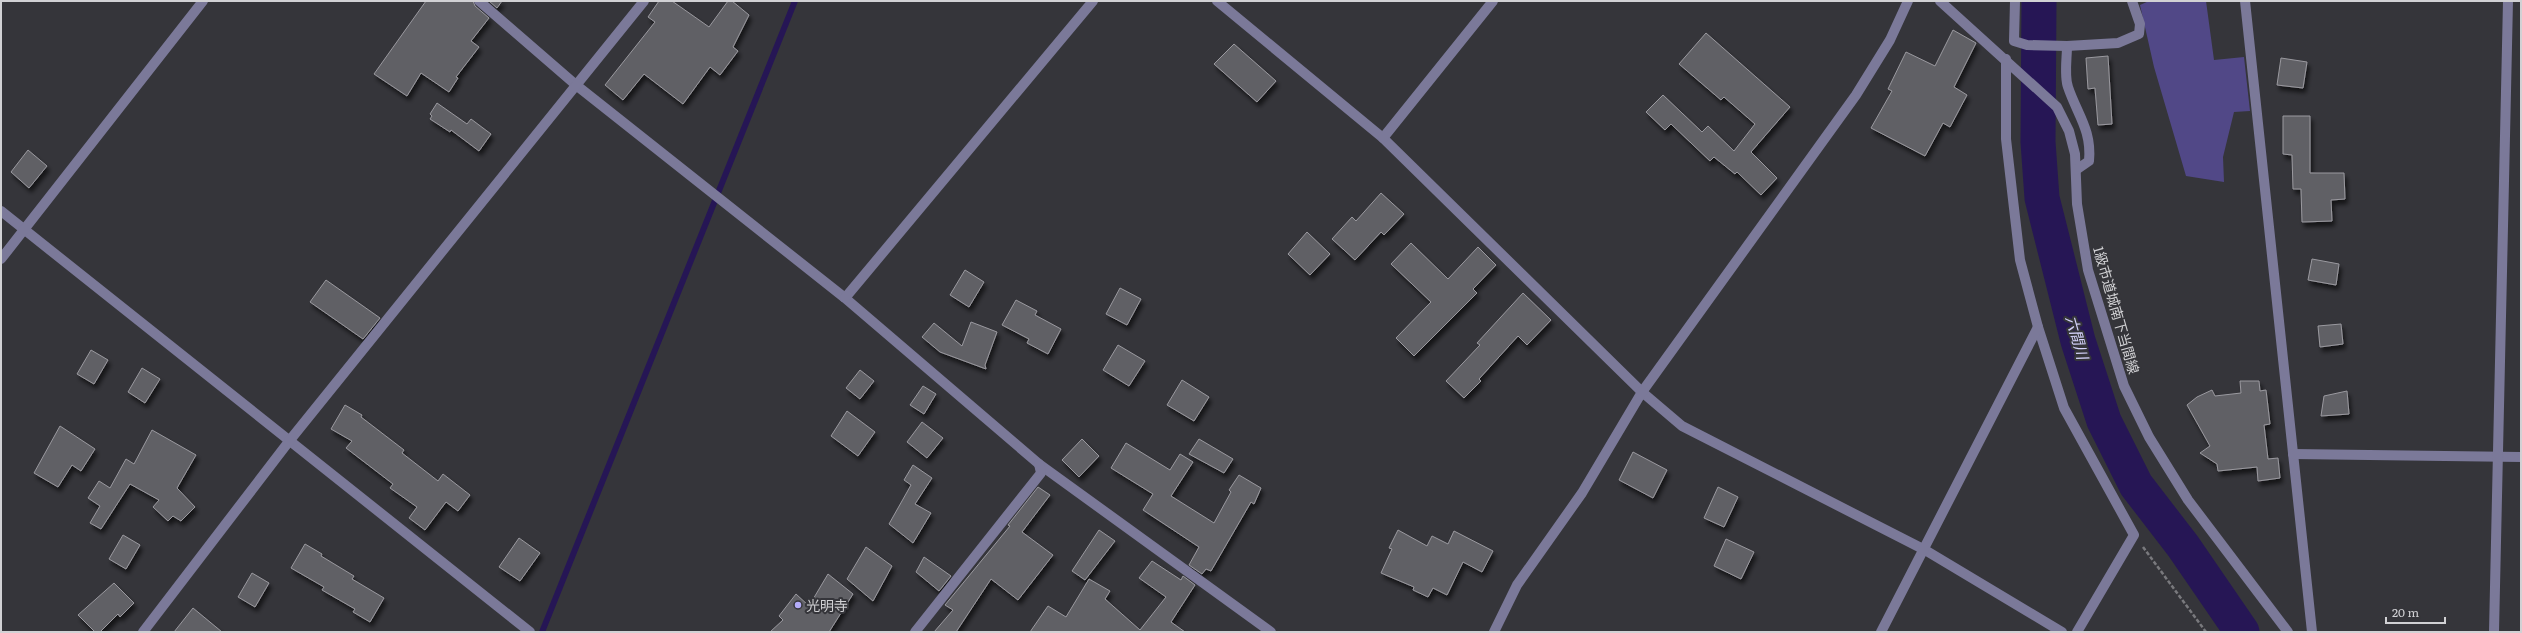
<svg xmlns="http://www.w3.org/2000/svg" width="2522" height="633" font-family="Literata,'Noto Sans JP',serif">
<defs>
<filter id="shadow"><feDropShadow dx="2.5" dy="4.5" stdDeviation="2" flood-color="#0009"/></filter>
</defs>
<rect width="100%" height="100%" fill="#35353a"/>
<!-- green -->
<polygon fill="#514887" points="2149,1 2206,1 2214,60 2244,57 2250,111 2234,112 2223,157 2224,182 2186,176 2154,67 2140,5"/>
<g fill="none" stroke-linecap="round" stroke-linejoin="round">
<!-- stream -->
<polyline stroke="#261655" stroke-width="6" points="542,632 795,1"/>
<!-- river -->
<polyline stroke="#261655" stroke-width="35" points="2039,1 2038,142 2042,198 2078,341 2104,421 2136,485 2183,546 2242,632"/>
</g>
<!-- building -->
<g fill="#606065" stroke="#9a999f" filter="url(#shadow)">
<polygon points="426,1 473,1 475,6 489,18 471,41 479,47 456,77 458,78 449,92 421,73 407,96 374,74"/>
<polygon points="489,1 502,1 497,8"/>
<polygon points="659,1 672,1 709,27 728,1 732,1 749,15 733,47 738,51 720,75 710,67 683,104 644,74 623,100 605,85 655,22 648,17"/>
<polygon points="1953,30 1976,43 1954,87 1967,95 1950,127 1943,123 1925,156 1871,128 1892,91 1888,89 1906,52 1935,66"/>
<polygon points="1706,33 1790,107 1751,152 1777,178 1761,195 1737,172 1735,174 1714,157 1710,161 1671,124 1665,130 1646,112 1663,95 1702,132 1708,126 1734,151 1755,124 1724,97 1721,100 1679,64"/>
<polygon points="1234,44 1276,81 1257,102 1214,64"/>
<polygon points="2108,56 2112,124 2098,125 2095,88 2088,89 2086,58"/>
<polygon points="2281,58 2307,62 2303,88 2277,85"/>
<polygon points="437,103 467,124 471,119 491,134 479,151 451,130 450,132 430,119 432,116 430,114"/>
<polygon points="2283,116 2310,116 2310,173 2344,173 2345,199 2331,200 2332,221 2302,222 2301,189 2293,189 2292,155 2283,154"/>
<polygon points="28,150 47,166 29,188 11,172"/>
<polygon points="1381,193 1404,214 1384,235 1381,232 1355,260 1332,239 1352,217 1356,221"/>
<polygon points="1307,232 1330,254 1310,275 1288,254"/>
<polygon points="1411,243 1448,279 1478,247 1496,265 1473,289 1477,293 1414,356 1396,338 1431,302 1391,264"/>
<polygon points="2312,259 2339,264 2336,285 2308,280"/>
<polygon points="965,270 984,282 969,307 950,295"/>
<polygon points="326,280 380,318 363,339 310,302"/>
<polygon points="1120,288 1141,299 1127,325 1106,314"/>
<polygon points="1523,293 1551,320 1527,345 1518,336 1479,379 1481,381 1464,398 1446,381 1480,345 1477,343"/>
<polygon points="1016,300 1037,311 1035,315 1061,329 1048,354 1027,343 1029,339 1002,325"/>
<polygon points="971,322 997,332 985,365 986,369 940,352 922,337 934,323 962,346"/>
<polygon points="2341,324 2343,344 2320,347 2318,326"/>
<polygon points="1118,345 1145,361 1129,386 1103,370"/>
<polygon points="91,350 108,360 94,384 77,374"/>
<polygon points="142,368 160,379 145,403 128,392"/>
<polygon points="860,370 874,381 860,399 846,388"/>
<polygon points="1182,380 1209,397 1194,421 1167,405"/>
<polygon points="2240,381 2259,381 2260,391 2266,390 2270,424 2264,425 2268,459 2278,458 2280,478 2258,481 2257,467 2218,471 2217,464 2200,453 2210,446 2187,405 2197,397 2212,390 2215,396 2241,393"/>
<polygon points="923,386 936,394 924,414 910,405"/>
<polygon points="2347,391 2349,414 2321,416 2324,396"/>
<polygon points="345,405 362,415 361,417 404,450 402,453 438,481 443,474 470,495 458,511 446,502 425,530 409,518 417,507 390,488 393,484 346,448 352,441 331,429"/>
<polygon points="847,411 875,432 858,456 831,436"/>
<polygon points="922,422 943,438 927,458 907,442"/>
<polygon points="60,426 95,449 81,471 72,465 58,487 34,473"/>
<polygon points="152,430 196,455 177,488 195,507 181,521 173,516 168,521 153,507 159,500 130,484 101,529 90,523 100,506 88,498 99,481 110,488 126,459 134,464"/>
<polygon points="1082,439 1099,456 1079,477 1062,460"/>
<polygon points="1199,439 1233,459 1224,473 1189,454"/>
<polygon points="1126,443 1170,470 1180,454 1193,462 1171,496 1214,523 1231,492 1229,490 1239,475 1261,488 1254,504 1251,502 1211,571 1206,569 1202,574 1189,565 1199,547 1143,510 1153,494 1111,468"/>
<polygon points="1633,452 1667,470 1653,498 1619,480"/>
<polygon points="913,465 932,478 915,504 931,513 913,543 889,524 911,485 904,480"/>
<polygon points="1038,487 1050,495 1022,532 1053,555 1018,600 991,579 956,632 934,632 953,610 945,605 1010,526 1008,525"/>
<polygon points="1718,487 1738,497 1724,527 1704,518"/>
<polygon points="1099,530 1115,541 1085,580 1072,571"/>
<polygon points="1398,530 1427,546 1432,536 1448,544 1454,531 1493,551 1482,572 1463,562 1447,595 1433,588 1428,597 1413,590 1414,587 1381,573 1392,549 1389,548"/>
<polygon points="123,535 140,545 126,569 109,559"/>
<polygon points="519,538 540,553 520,581 499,567"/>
<polygon points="1726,539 1754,552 1741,579 1714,566"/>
<polygon points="305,544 322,554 321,556 354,576 352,579 384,598 370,622 353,612 355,609 322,590 324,587 291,568"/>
<polygon points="866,547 892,566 873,601 847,579"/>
<polygon points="924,557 951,576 939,591 916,572"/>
<polygon points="1152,561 1181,580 1183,576 1195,585 1171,622 1185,632 1030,632 1048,606 1066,617 1089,579 1110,591 1105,599 1140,630 1166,597 1139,578"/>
<polygon points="252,573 269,583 255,607 238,597"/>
<polygon points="828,574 853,594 829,632 770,632 783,620 779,616 796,594 809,606"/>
<polygon points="114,583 134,603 120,617 118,614 100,632 95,632 78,615"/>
<polygon points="193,608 222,632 174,632"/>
</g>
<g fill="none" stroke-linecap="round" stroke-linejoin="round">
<!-- path -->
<polyline stroke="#79797d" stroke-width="2.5" stroke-dasharray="4 2" stroke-linecap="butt" points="2143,547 2206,632"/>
<!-- minor -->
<g stroke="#7b7999" stroke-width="10">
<polyline points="479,1 576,85 845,298 1039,464 1271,632"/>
<polyline points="1217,1 1383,138 1642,392 1682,426 1925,550 2062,632"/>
<polyline points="1940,1 2057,107 2069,131 2075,154 2077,204 2088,270 2124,386 2149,437 2188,500 2288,632"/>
<polyline points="2015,1 2014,41 2027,45 2067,46 2118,43 2139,34 2140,24 2132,1"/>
<polyline points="2245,1 2312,632"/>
<path d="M2067,46C2067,58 2064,76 2068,87C2077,114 2092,130 2089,161L2076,170"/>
<polyline points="2006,59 2006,139 2020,260 2038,327 2064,408 2134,535 2077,632"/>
<polyline points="1383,138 1493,1"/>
<polyline points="1,211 530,632"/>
<polyline points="1,259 203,1"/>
<polyline points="845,298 1093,1"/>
<polyline points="2293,454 2521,457"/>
<polyline points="143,632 290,440 644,1"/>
<polyline points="915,632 1041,473 1039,464"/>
<polyline points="1494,632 1517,585 1582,493 1642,392 1856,95 1890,40 1908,1"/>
<polyline points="1881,632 2038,327"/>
<polyline points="2494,632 2508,1"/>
</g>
</g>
<!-- markers -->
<circle fill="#b4acf9" stroke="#35353a" stroke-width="1.5" cx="798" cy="605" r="4"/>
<g text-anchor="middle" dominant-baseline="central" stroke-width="4" stroke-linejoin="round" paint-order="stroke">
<!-- street labels -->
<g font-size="14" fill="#d1d1d4" stroke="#35353a">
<text transform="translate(2117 310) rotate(74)">1級市道城南下当間線</text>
</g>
<!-- poi labels -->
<g font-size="14" fill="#d1d1d4" stroke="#35353a" text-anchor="start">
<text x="806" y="605">光明寺</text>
</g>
<!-- water labels -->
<g font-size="15" font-style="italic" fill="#d4d2fa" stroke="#35353a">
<text transform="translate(2078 337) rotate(74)">六間川</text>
</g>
</g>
<!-- border -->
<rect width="2522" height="633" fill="none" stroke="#d1d1d4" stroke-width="4"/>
<!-- scale -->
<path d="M2386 617v6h59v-6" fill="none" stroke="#d1d1d4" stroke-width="2"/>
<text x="2392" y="617" font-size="12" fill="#d1d1d4" stroke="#35353a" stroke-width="3" paint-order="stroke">20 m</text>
</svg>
